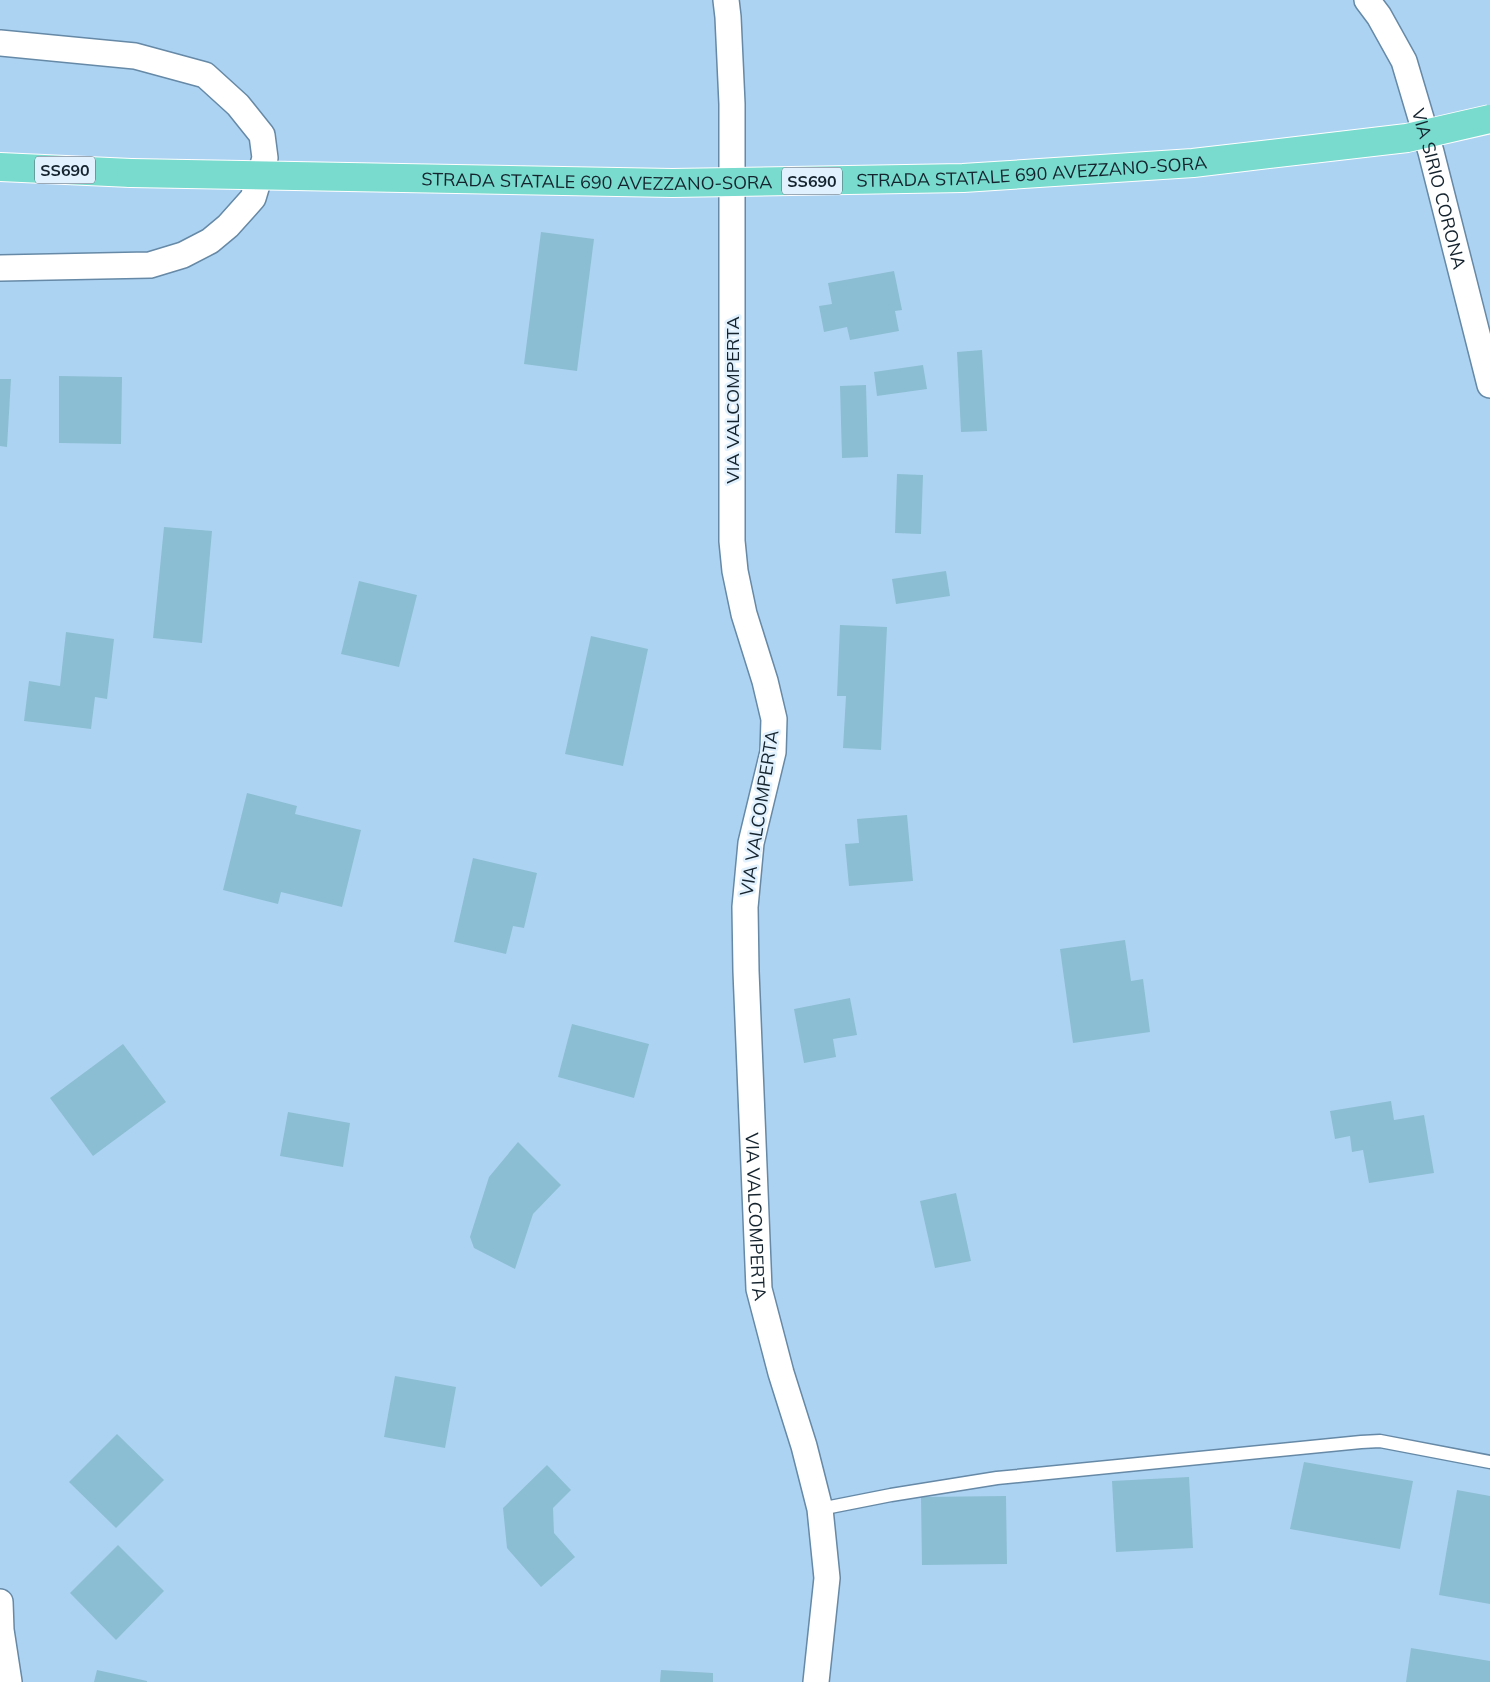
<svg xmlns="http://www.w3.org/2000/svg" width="1490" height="1682" font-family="Mulish,sans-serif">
<rect width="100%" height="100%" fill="#add3f3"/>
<!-- building -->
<g fill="#8bbed2">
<polygon points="541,232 594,239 577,371 524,364"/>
<polygon points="894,271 902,310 895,311 899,331 850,340 847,327 824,332 819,306 832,304 828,283"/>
<polygon points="982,350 987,431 961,432 957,352"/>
<polygon points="923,365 927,389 877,396 874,372"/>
<polygon points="59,376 122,377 121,444 59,443"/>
<polygon points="0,379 11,379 7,447 0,446"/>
<polygon points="866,385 868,457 842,458 840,386"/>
<polygon points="897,474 923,475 921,534 895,533"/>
<polygon points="164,527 212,531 202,643 153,638"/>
<polygon points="946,571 950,596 896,604 892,579"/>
<polygon points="359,581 417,595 399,667 341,654"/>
<polygon points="840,625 887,627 881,750 843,748 846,696 837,696"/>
<polygon points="66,632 114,639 107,699 95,697 91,729 24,721 29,681 60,686"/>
<polygon points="591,636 648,649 623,766 565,754"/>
<polygon points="247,793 297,806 295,814 361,830 342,907 281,892 278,904 223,890"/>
<polygon points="907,815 913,881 849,886 845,844 859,843 857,819"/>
<polygon points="473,858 537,873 524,928 513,926 506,954 454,942"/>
<polygon points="1125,940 1131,981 1143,979 1150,1032 1073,1043 1060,949"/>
<polygon points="850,998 857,1035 833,1039 836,1057 804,1063 794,1009"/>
<polygon points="572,1024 649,1044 634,1098 558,1077"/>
<polygon points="123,1044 166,1102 93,1156 50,1098"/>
<polygon points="1391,1101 1394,1120 1424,1115 1434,1173 1369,1183 1363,1150 1352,1152 1350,1136 1335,1139 1330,1111"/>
<polygon points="288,1112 350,1123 343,1167 280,1156"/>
<polygon points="518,1142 561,1185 533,1214 515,1269 474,1248 470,1237 489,1177"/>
<polygon points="956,1193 971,1261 935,1268 920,1201"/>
<polygon points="395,1376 456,1387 445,1448 384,1437"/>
<polygon points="117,1434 164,1480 116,1528 69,1482"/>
<polygon points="1304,1462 1413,1481 1400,1549 1290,1529"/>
<polygon points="547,1465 571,1490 553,1508 554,1533 575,1557 541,1587 507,1548 503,1508"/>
<polygon points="1189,1477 1193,1548 1116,1552 1112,1481"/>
<polygon points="1457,1490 1490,1496 1490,1604 1439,1595"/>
<polygon points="1006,1496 1007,1564 922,1565 921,1497"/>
<polygon points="118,1545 164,1591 116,1640 70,1593"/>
<polygon points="1411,1648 1490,1661 1490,1682 1406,1682"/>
<polygon points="97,1670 147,1681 147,1682 94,1682"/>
<polygon points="661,1670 713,1673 713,1682 660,1682"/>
</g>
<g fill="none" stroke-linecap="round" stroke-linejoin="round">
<defs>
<polyline id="lane" points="820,1509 891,1495 997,1478 1361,1442 1380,1441 1490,1462"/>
<g id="street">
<path id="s1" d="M726,0L728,17L732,104V541L735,571L744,614L765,681L774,719L773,752L751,843L745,907L746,971L759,1289L781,1373L804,1446L820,1509L827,1578L816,1682"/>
<path id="s2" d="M1367,0L1379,16L1404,61L1431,152L1490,385"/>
<polyline points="0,43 135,56 205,75 238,105 262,135 265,158 253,198 228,226 210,241 183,255 150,265 0,268"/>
<polyline points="0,1602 1,1630 9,1682"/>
</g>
<polyline id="highway" points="0,167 131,173"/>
</defs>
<!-- lane casing -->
<use href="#lane" stroke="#6589a6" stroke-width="15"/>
<!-- street casing -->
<use href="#street" stroke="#6589a6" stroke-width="28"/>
<!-- highway casing -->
<use href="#highway" stroke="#fff" stroke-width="30"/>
<!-- lane -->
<use href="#lane" stroke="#fff" stroke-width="12"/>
<!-- street -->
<use href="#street" stroke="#fff" stroke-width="25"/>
<!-- highway -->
<use href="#highway" stroke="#78dbcd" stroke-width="28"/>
<defs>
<g id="highway-bridge">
<path id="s3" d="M131,173L672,183L963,178L1193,163L1407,138L1490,119"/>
</g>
</defs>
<!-- highway-bridge casing -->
<use href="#highway-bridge" stroke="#fff" stroke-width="30" stroke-linecap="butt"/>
<!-- highway-bridge -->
<use href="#highway-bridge" stroke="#78dbcd" stroke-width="28"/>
</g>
<g text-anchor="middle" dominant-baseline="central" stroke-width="5" stroke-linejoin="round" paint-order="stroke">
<!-- shield labels -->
<g fill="#e1f1fe" stroke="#52616c" stroke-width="1">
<rect x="35" y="156.5" width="60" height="27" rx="4"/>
<rect x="782" y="167.5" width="60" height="27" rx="4"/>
</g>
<g font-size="16" font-weight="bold" fill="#14232e">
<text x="65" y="170">SS690</text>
<text x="812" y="181">SS690</text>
</g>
<!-- street labels -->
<g font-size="18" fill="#14232e" stroke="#e1f1fe">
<text stroke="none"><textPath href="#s3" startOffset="901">STRADA STATALE 690 AVEZZANO-SORA</textPath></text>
<text stroke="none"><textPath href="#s3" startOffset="466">STRADA STATALE 690 AVEZZANO-SORA</textPath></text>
<text stroke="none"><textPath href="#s2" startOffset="204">VIA SIRIO CORONA</textPath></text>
<text transform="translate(732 400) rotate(-90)">VIA VALCOMPERTA</text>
<text transform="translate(759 813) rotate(-81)">VIA VALCOMPERTA</text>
<text stroke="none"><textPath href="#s1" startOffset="1225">VIA VALCOMPERTA</textPath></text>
</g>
</g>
</svg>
